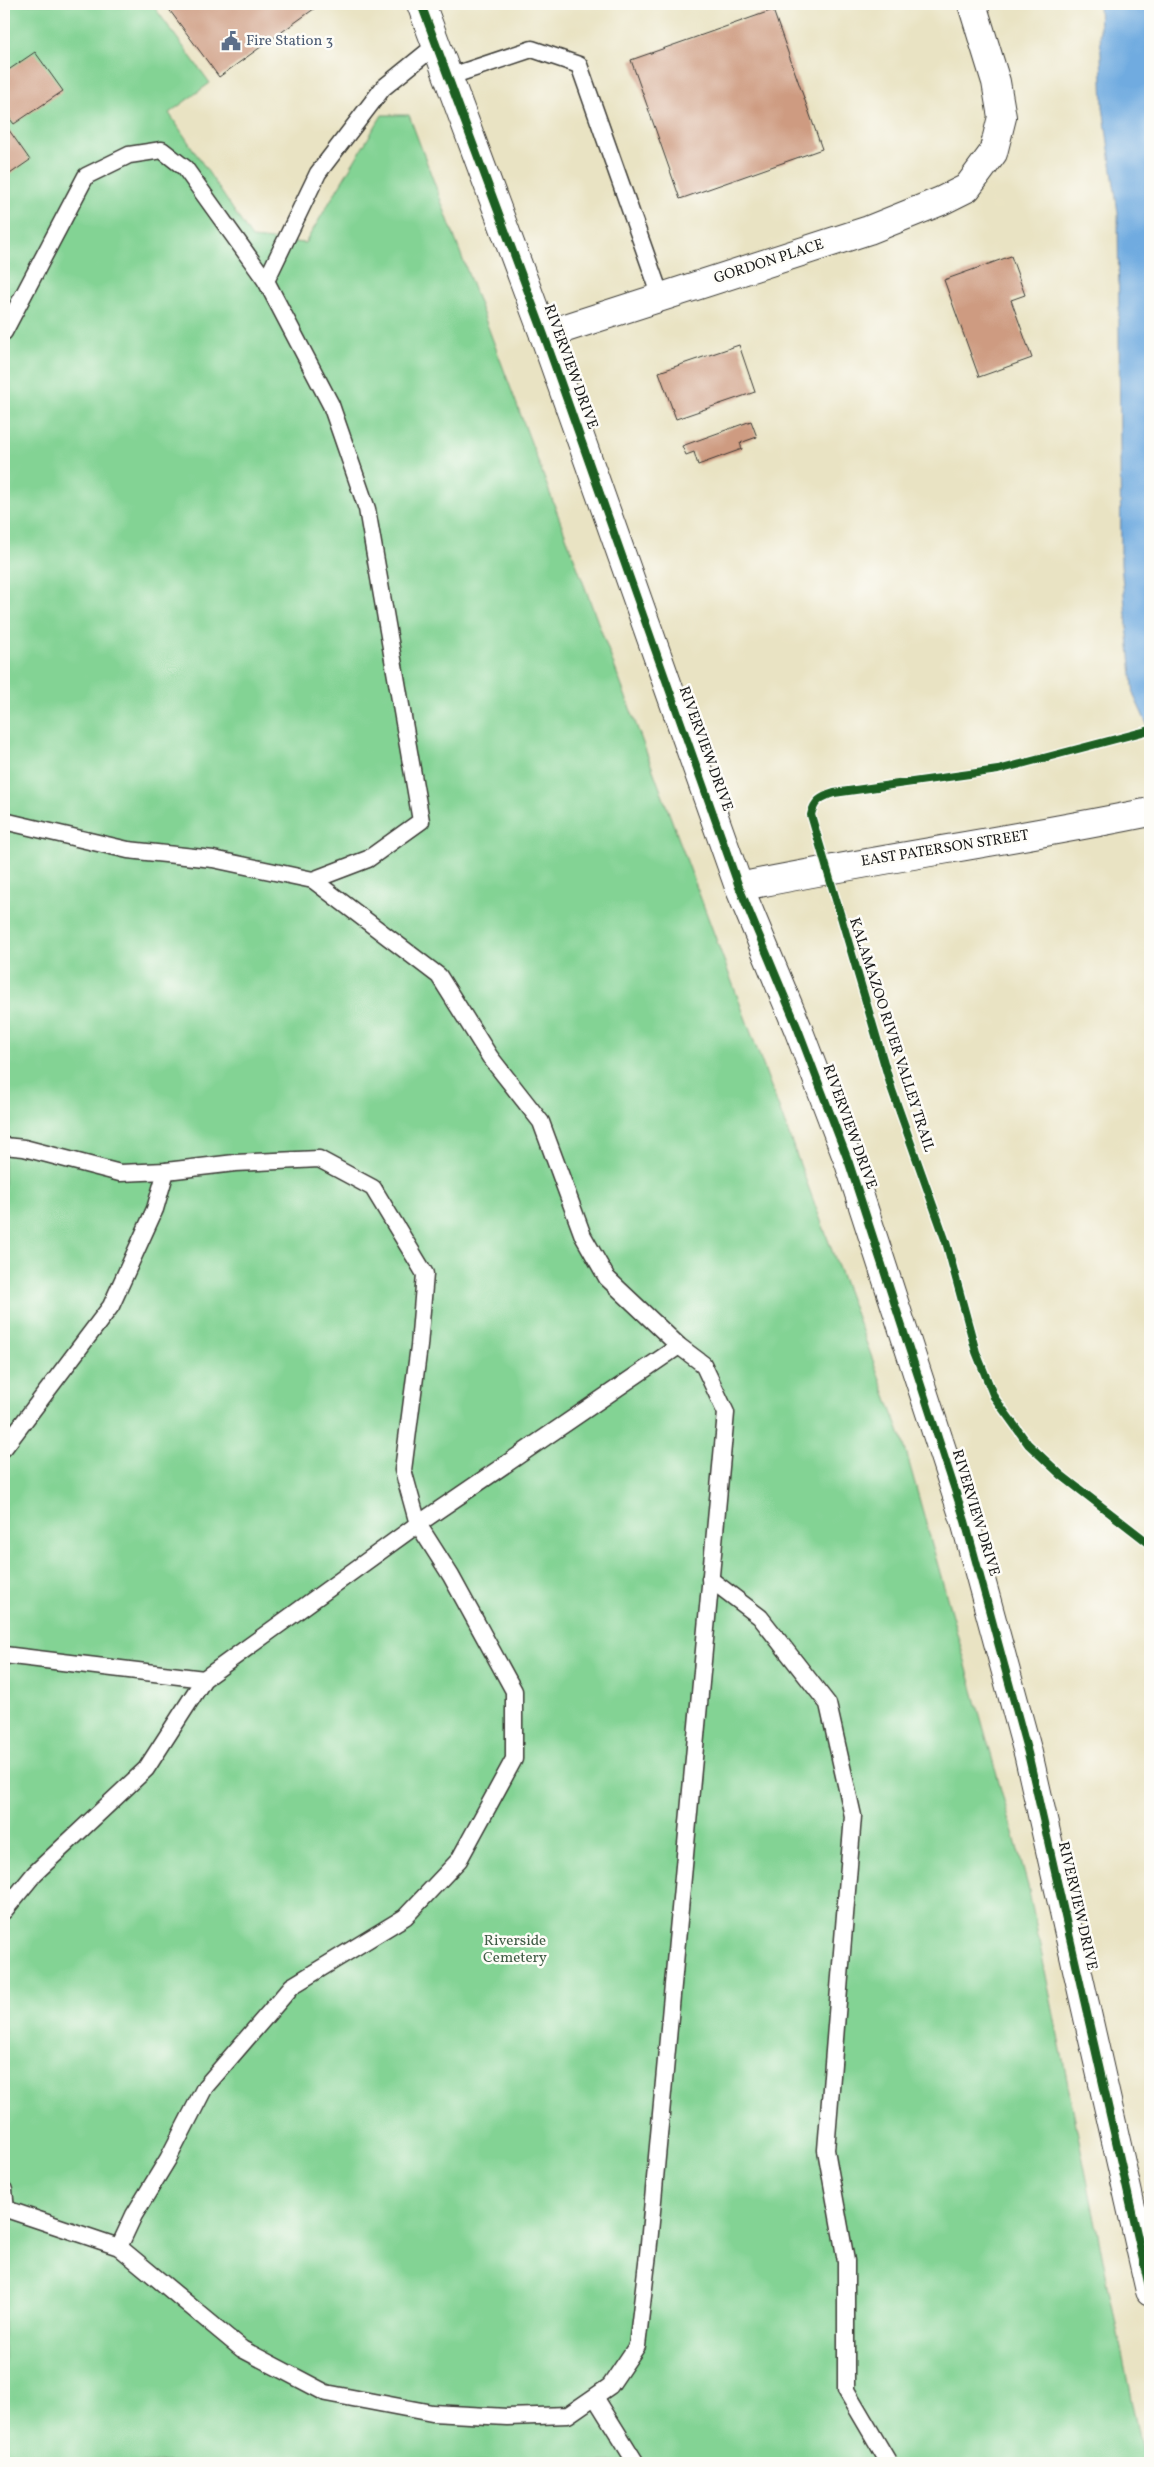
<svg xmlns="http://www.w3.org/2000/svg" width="1154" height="2467" font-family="Vollkorn,serif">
<rect width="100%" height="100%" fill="#fdfcf7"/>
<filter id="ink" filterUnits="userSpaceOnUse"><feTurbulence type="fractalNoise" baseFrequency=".02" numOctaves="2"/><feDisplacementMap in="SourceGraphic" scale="10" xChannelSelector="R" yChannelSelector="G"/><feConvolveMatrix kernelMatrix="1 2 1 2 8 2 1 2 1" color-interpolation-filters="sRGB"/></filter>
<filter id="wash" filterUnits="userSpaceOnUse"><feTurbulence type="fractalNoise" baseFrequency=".0096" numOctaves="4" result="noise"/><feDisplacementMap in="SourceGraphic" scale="20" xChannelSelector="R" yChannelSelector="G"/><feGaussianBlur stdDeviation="1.12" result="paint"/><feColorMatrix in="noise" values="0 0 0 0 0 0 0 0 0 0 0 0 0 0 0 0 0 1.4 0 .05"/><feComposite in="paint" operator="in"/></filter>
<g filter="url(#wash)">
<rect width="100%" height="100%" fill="#e9e3c3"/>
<!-- green -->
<polygon fill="#83d394" stroke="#507858" points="4,4 152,4 210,83 169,113 252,238 305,243 382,115 409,115 903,1441 1028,1886 1144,2463 4,2463"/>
<!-- water -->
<polygon fill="#6fabe0" stroke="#46647e" points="1099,4 1150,4 1150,731 1134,696 1121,565 1118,213 1103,107"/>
<g id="blocks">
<!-- building -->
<g fill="#ce9b81">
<polygon points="165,4 316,4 318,6 219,77"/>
<polygon points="773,10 822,149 680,199 631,60"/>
<polygon points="35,52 63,91 14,124 6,114 4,116 4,73"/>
<polygon points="4,123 30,160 4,178"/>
<polygon points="1011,256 1025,295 1011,300 1032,358 979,377 944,280"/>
<polygon points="739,345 755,392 676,419 659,372"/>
<polygon points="751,421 757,437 740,443 742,449 698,465 694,452 686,455 682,446"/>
</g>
</g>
</g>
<g filter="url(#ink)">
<use href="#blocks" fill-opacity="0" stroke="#3b3a35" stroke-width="1"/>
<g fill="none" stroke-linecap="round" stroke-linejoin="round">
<defs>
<g id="lane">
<polyline points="448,77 532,49 579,65 661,297"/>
<polyline points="266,281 318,173 383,88 436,45"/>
<polyline points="4,332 86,176 129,155 162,150 185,168 266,281 331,405 367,509 421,821 368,859 313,880"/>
<polyline points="4,821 128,850 213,859 313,880 439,976 490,1057 541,1122 583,1236 607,1278 679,1346 703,1364 726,1413 648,2254 637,2346 610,2386 568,2415 507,2417 432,2413 326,2393 242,2349 119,2247 6,2209"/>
<polyline points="4,1146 24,1148 120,1173 166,1171 235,1163 319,1159 373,1188 425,1274 419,1346 403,1470 418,1524 451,1576 514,1691 514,1759 459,1860 405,1917 292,1986 205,2087 168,2159 134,2215 119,2247"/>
<polyline points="4,1448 111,1306 155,1209 166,1171"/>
<polyline points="710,1579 760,1617 828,1704 853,1816 826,2150 846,2261 846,2390 889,2463"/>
<polyline points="4,1655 204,1679"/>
<polyline points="4,1911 35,1873 146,1769 204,1679 418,1524 679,1346"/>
<polyline points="4,2190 6,2209 4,2210"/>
<polyline points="595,2397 636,2463"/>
</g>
<polyline id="street" points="544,335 869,230 941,201 967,188 993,153 1002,117 996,82 972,4"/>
<g id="secondary">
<polyline points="421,4 544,335 739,887 798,1029 849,1163 965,1521 1028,1753 1150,2291"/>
<path d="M739,887C876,859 1014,840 1150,812"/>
</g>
</defs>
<!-- lane casing -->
<use href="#lane" stroke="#3b3a35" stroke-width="19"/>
<!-- street casing -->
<use href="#street" stroke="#3b3a35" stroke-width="30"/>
<!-- secondary casing -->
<use href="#secondary" stroke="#3b3a35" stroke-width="30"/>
<!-- lane -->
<use href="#lane" stroke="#fff" stroke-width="16"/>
<!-- street -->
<use href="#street" stroke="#fff" stroke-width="28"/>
<!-- secondary -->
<use href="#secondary" stroke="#fff" stroke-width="28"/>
<defs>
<g id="cycleway">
<polyline points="421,4 544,335 739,887 798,1029 849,1163 965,1521 1028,1753 1150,2291"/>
<path d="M1150,730L998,770L834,793C821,797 814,801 811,815L892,1090L946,1242L976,1352L994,1397L1028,1444L1061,1475L1150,1544"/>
</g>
</defs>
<!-- cycleway casing -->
<use href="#cycleway" stroke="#fdfcf7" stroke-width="11"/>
<!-- cycleway -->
<use href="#cycleway" stroke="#1b5e20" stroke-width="8"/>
</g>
</g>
<!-- icons -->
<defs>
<symbol id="civic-bare" viewBox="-9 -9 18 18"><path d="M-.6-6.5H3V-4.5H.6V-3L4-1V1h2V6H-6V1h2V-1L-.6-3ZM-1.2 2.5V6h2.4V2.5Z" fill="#5c6f8a" stroke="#fdfcf7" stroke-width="2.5" paint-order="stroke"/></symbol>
</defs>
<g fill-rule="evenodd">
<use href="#civic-bare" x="217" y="27" width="28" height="28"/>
</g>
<g text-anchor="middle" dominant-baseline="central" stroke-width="5" stroke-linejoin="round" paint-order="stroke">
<!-- service labels -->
<g font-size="15" fill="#4e5e75" stroke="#fdfcf7" text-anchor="start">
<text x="246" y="41">Fire Station 3</text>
</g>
<!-- street labels -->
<g font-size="15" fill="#1c1c1c" stroke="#fdfcf7">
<text transform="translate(769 262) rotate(-18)">GORDON PLACE</text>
<text transform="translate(570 367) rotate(70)">RIVERVIEW DRIVE</text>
<text transform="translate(705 749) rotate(70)">RIVERVIEW DRIVE</text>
<text transform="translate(945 849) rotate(-9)">EAST PATERSON STREET</text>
<text transform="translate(891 1035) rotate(72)">KALAMAZOO RIVER VALLEY TRAIL</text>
<text transform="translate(849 1127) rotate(70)">RIVERVIEW DRIVE</text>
<text transform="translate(975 1513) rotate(73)">RIVERVIEW DRIVE</text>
<text transform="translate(1077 1906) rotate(77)">RIVERVIEW DRIVE</text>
</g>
<!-- park labels -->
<g font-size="15" fill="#405c46" stroke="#fdfcf7">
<text x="515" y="1941">Riverside<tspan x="515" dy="17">Cemetery</tspan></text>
</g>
</g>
<!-- margin -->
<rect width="1154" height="2467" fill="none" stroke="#fdfcf7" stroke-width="20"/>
</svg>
